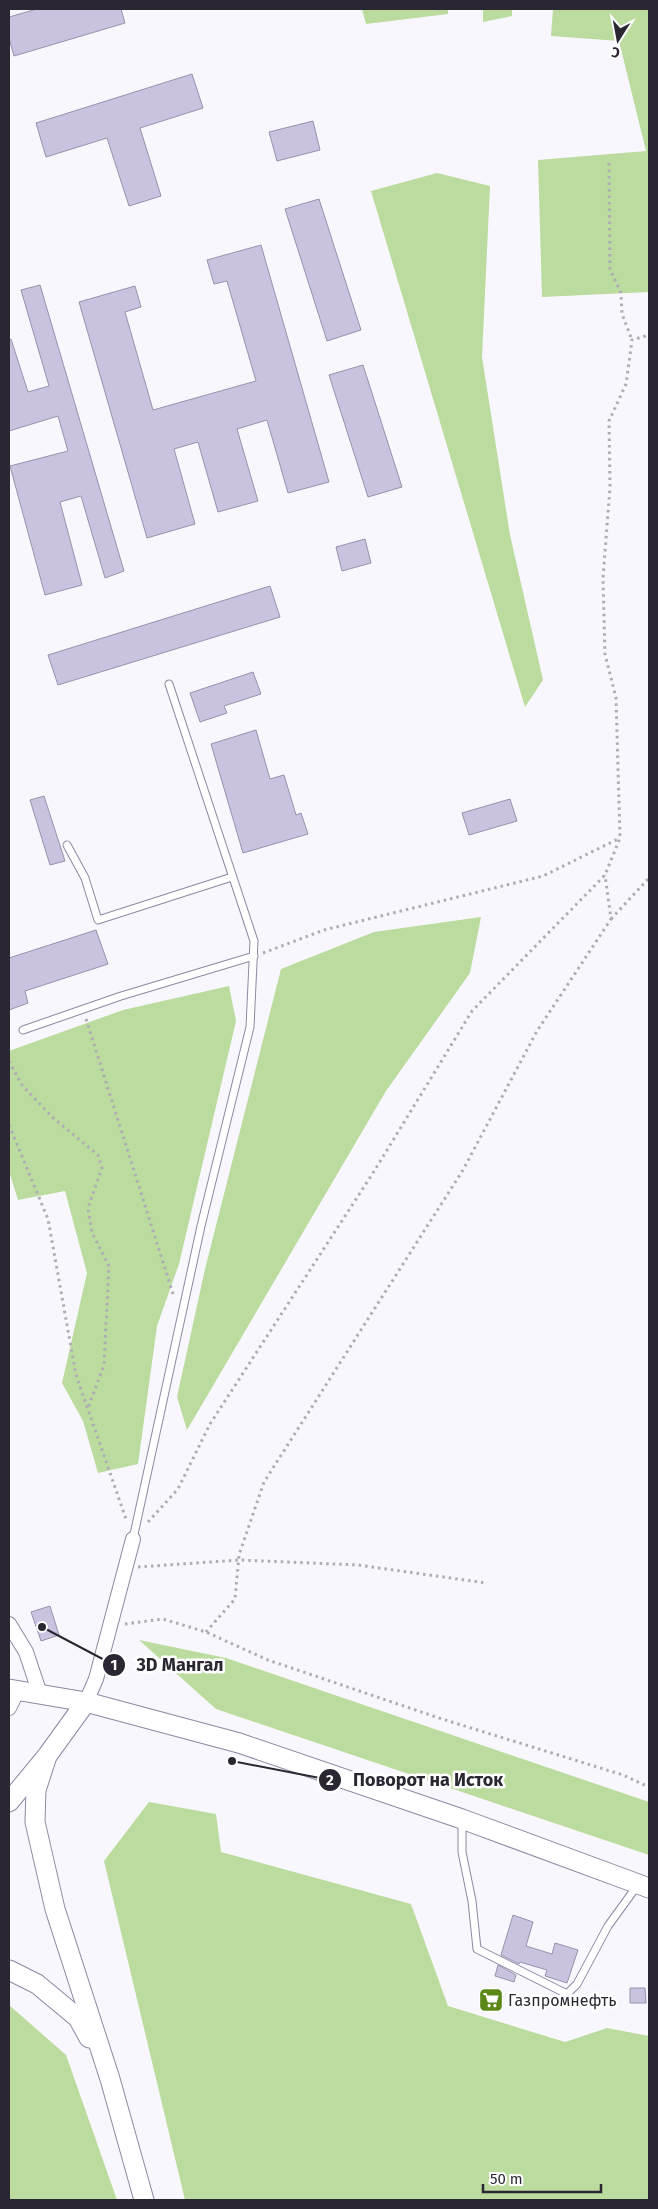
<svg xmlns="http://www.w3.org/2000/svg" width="658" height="2209" font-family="'Fira Sans',sans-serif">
<rect width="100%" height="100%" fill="#f8f7fd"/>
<!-- green -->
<g fill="#bcdb9e">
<polygon points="362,9 448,9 448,14 366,24"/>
<polygon points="483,9 512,9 512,16 483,22"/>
<polygon points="553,9 649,9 649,292 542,297 538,160 646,151 619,41 551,36"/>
<polygon points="437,173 490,186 482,357 510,535 543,680 525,707 371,191"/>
<polygon points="481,917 470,973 386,1091 187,1430 177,1397 205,1269 281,969 374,932"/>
<polygon points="229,986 236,1021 179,1264 157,1326 138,1464 98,1473 83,1421 62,1383 87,1273 65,1191 18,1200 9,1171 9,1051 123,1010"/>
<polygon points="139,1640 226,1658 649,1802 649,1855 216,1709"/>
<polygon points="149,1802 216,1814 221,1852 411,1904 448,2006 565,2042 607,2028 649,2036 649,2200 185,2200 104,1861"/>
<polygon points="9,2005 66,2055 117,2200 9,2200"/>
</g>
<!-- building -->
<g fill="#c9c3df" stroke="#9891ac">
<polygon points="37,9 121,9 125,23 14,56 9,38 9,17"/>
<polygon points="192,74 203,108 140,128 161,196 129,206 107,138 46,157 36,123"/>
<polygon points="313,121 320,150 277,161 269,132"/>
<polygon points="319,199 361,330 327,341 285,209"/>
<polygon points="261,245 329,482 288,493 267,420 237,429 258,501 218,512 198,442 174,449 195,524 147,538 79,302 135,286 141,307 125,312 153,410 256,381 227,281 214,284 207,260"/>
<polygon points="40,285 124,571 105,578 81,496 60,502 82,585 45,595 10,466 68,451 58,416 9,431 9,340 11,339 28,392 49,386 21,290"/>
<polygon points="363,365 402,487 368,497 329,375"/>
<polygon points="365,539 371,563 342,571 336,547"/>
<polygon points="270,586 280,617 58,685 48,655"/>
<polygon points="253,672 261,694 224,706 227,713 200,722 190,693"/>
<polygon points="256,730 270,779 284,775 296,815 301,813 308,834 243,853 211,744"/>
<polygon points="44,796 65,861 50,865 30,800"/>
<polygon points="510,799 517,821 469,835 462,813"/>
<polygon points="96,930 108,964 25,991 28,1003 9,1010 9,958"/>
<polygon points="50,1606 59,1635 41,1641 31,1612"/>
<polygon points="513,1915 533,1922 526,1946 552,1954 555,1943 578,1950 567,1983 545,1976 547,1970 520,1962 519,1964 501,1955"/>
<polygon points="498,1965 516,1975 514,1982 495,1976"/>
<polygon points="630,1988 645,1988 646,2003 630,2003"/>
</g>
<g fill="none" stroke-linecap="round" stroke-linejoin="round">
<defs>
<g id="service">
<polyline points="67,845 85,878 98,920 232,877"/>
<polyline points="23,1030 121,996 254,956"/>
<polyline points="133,1539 201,1226 250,1027 254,941 169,684"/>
<polyline points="462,1822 462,1852 472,1901 477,1949 567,1994 577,1984 608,1926 637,1886"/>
</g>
<g id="minor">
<polyline points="9,1624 26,1652 40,1694"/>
<polyline points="86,1702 96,1679 133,1539"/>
<polyline points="9,1708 18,1690"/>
</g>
<g id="secondary">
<polyline points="9,1689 86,1702 239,1743 462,1819 649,1888"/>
<polyline points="47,1756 36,1790 35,1822 55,1909 110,2079 144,2200"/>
<polyline points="9,1802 47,1756 86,1702"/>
<polyline points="9,1970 37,1984 78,2018 89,2038"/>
</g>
</defs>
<!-- service casing -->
<use href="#service" stroke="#8e88a2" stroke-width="9"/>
<!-- minor casing -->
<use href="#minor" stroke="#8e88a2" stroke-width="16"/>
<!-- secondary casing -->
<use href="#secondary" stroke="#8e88a2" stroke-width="21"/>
<!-- path -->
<g stroke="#aeacb4" stroke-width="3" stroke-dasharray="2.5 4" stroke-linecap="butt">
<polyline points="609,163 610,269 621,293 622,314 632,340"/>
<polyline points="611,919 649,878"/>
<polyline points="263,953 324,930 543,876 620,838"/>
<polyline points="86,1019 174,1297"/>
<polyline points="9,1061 22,1085 52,1117 98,1155 102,1168 88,1208 92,1233 109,1266 104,1365 88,1408"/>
<polyline points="9,1125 48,1219 76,1375 126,1519"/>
<polyline points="148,1522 178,1489 210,1424 373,1173 472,1011 605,875 620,838 616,698 605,654 603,578 610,487 609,421 626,384 632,340 649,335"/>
<polyline points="138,1567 239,1560 358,1565 486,1583"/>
<polyline points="125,1624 163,1619 206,1632 268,1660 442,1719 623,1775 649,1787"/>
<polyline points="206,1632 235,1599 239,1555 264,1482 463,1170 537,1031 611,919 605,875"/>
</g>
<!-- service -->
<use href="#service" stroke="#fff" stroke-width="7"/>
<!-- minor -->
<use href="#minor" stroke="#fff" stroke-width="14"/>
<!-- secondary -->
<use href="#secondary" stroke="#fff" stroke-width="19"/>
</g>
<!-- icons -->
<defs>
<symbol id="supermarket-square" viewBox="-11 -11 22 22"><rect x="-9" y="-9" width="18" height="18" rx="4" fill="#5c8818" stroke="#fff"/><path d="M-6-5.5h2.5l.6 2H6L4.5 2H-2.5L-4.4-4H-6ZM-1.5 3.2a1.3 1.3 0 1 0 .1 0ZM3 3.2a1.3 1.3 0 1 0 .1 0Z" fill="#fff"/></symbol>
</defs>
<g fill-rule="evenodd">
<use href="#supermarket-square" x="477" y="1986" width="28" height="28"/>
</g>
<g text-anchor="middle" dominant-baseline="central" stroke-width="5" stroke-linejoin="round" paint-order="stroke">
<!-- poi labels -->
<g font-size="16" fill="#2a2732" stroke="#fff" text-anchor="start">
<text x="508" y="2000">Газпромнефть</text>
</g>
</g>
<!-- callouts -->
<path fill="none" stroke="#2a2732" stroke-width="2" d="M42 1627L114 1665M232 1761L330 1780"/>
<g fill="#2a2732" stroke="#fff" stroke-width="2">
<circle cx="42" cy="1627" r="5"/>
<circle cx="232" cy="1761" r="5"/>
<circle cx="114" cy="1665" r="12"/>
<circle cx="330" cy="1780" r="12"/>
</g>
<g font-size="15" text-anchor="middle" font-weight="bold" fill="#fff">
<text x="114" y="1670">1</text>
<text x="330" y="1785">2</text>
</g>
<g font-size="18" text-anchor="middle" font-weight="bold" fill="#2a2732" stroke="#fff" stroke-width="5" stroke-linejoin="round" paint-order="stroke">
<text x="180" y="1671">3D Мангал</text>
<text x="428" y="1786">Поворот на Исток</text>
</g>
<!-- border -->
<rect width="658" height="2209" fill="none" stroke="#2a2732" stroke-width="20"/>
<!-- north arrow -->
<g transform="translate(618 40) rotate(191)" stroke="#ffffff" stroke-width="4" paint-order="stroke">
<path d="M0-4L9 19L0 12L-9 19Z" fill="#2a2732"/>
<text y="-8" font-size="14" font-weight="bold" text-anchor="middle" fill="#2a2732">С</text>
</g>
<!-- scale -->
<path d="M483 2184v8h118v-8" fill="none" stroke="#2a2732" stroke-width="2.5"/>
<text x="490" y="2184" font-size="15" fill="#2a2732" stroke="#ffffff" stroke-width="4" paint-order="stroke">50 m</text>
</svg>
